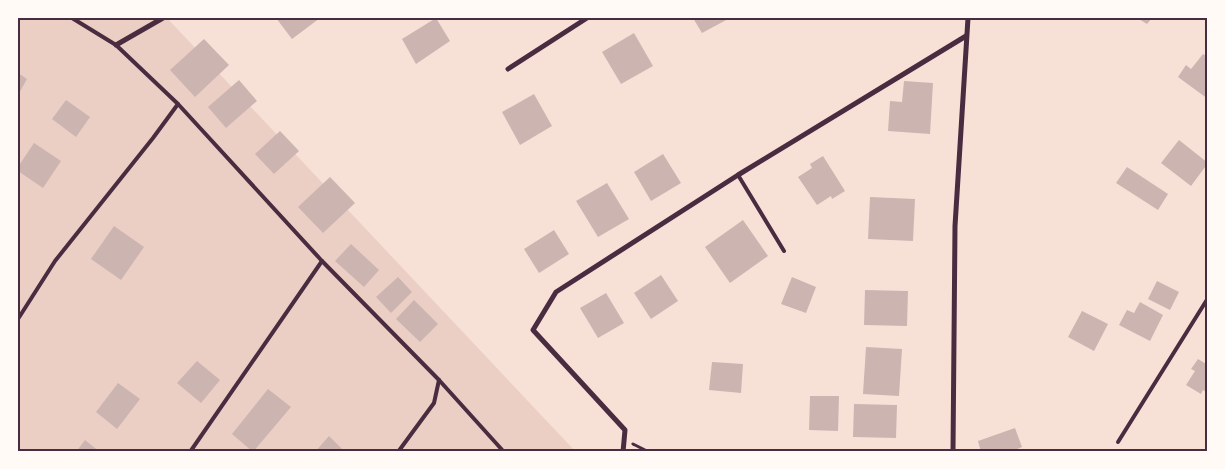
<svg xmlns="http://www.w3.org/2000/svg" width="1225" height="469" font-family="Barlow,sans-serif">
<rect width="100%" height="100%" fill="#f7e1d7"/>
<!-- green -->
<polygon fill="#ebcfc5" points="18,18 167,18 575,451 18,451"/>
<!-- building -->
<g fill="#ccb4b1">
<polygon points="276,18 320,18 292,39"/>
<polygon points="436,18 450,41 416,64 402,39"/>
<polygon points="693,18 730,18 702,33"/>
<polygon points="1137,18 1152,18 1147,24"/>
<polygon points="634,33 653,66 621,84 602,52"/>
<polygon points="204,39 229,65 195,97 170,70"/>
<polygon points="1203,54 1208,57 1208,99 1178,77 1186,65 1191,69"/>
<polygon points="18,73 27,79 18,95"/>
<polygon points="239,80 257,101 226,128 208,107"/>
<polygon points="904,81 933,83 930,134 888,131 890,101 902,102"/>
<polygon points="534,94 552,126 520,145 502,112"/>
<polygon points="66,100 90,117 76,137 52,119"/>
<polygon points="280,131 299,151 274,174 255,154"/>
<polygon points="1179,140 1208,163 1191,186 1161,163"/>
<polygon points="34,143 61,161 43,188 18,171 18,167"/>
<polygon points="663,154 681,183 651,201 634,172"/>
<polygon points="823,156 845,191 832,199 831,196 817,205 798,177 812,168 810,164"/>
<polygon points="1127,167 1168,194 1158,210 1116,183"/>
<polygon points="330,177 355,203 323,233 298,207"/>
<polygon points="607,183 629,219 598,237 576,201"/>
<polygon points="870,197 915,199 913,241 868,239"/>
<polygon points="743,220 768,256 730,283 705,247"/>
<polygon points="114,226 144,247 121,280 91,259"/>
<polygon points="554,230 569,254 539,273 524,249"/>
<polygon points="351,244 379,270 364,287 335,261"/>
<polygon points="661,275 678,301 651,319 634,293"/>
<polygon points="398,277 412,292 391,313 376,297"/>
<polygon points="792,277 816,287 806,313 781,304"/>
<polygon points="1157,281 1179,292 1170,310 1148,299"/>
<polygon points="865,290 908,291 907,326 864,325"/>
<polygon points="606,293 624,323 598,338 580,308"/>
<polygon points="414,300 438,324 420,342 396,319"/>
<polygon points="1140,302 1163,315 1150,341 1119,325 1127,310 1134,313"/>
<polygon points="1082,311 1108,324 1094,351 1068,337"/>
<polygon points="866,347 902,349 899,396 863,394"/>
<polygon points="1198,359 1208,365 1208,393 1203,390 1201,394 1186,385 1195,371 1191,369"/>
<polygon points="197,361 220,380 201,403 177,383"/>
<polygon points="712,362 743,364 741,393 709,390"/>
<polygon points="118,383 140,399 117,429 96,412"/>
<polygon points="268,389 291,407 253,452 232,434"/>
<polygon points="810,396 839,396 838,431 809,430"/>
<polygon points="854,404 897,405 896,438 853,437"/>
<polygon points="1015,428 1022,447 1010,452 981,452 978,441"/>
<polygon points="329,436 345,452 315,452"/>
<polygon points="85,440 100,452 76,452"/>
</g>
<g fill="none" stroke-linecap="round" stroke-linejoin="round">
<!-- path -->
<polyline stroke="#4a2c40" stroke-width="3" points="633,444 649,452"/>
<!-- service -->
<g stroke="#4a2c40" stroke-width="4">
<polyline points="72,18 116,45 178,104 322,261 439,380 504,452"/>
<polyline points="738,175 784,251"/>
<polyline points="18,319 55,261 153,138 178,104"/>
<polyline points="1118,442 1208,298"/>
<polyline points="190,452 322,261"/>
<polyline points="398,452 434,403 439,380"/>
</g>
<!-- minor -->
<g stroke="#4a2c40" stroke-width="5">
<polyline points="116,45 163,18"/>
<polyline points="508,69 587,18"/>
<polyline points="623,452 625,430 533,330 556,292 738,175 966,36"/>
<polyline points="953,452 955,226 968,18"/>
</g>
</g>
<!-- border -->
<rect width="1225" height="469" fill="none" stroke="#fffaf5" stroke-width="38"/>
<rect x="19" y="19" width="1187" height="431" fill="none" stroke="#4a2c40" stroke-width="2"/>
</svg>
